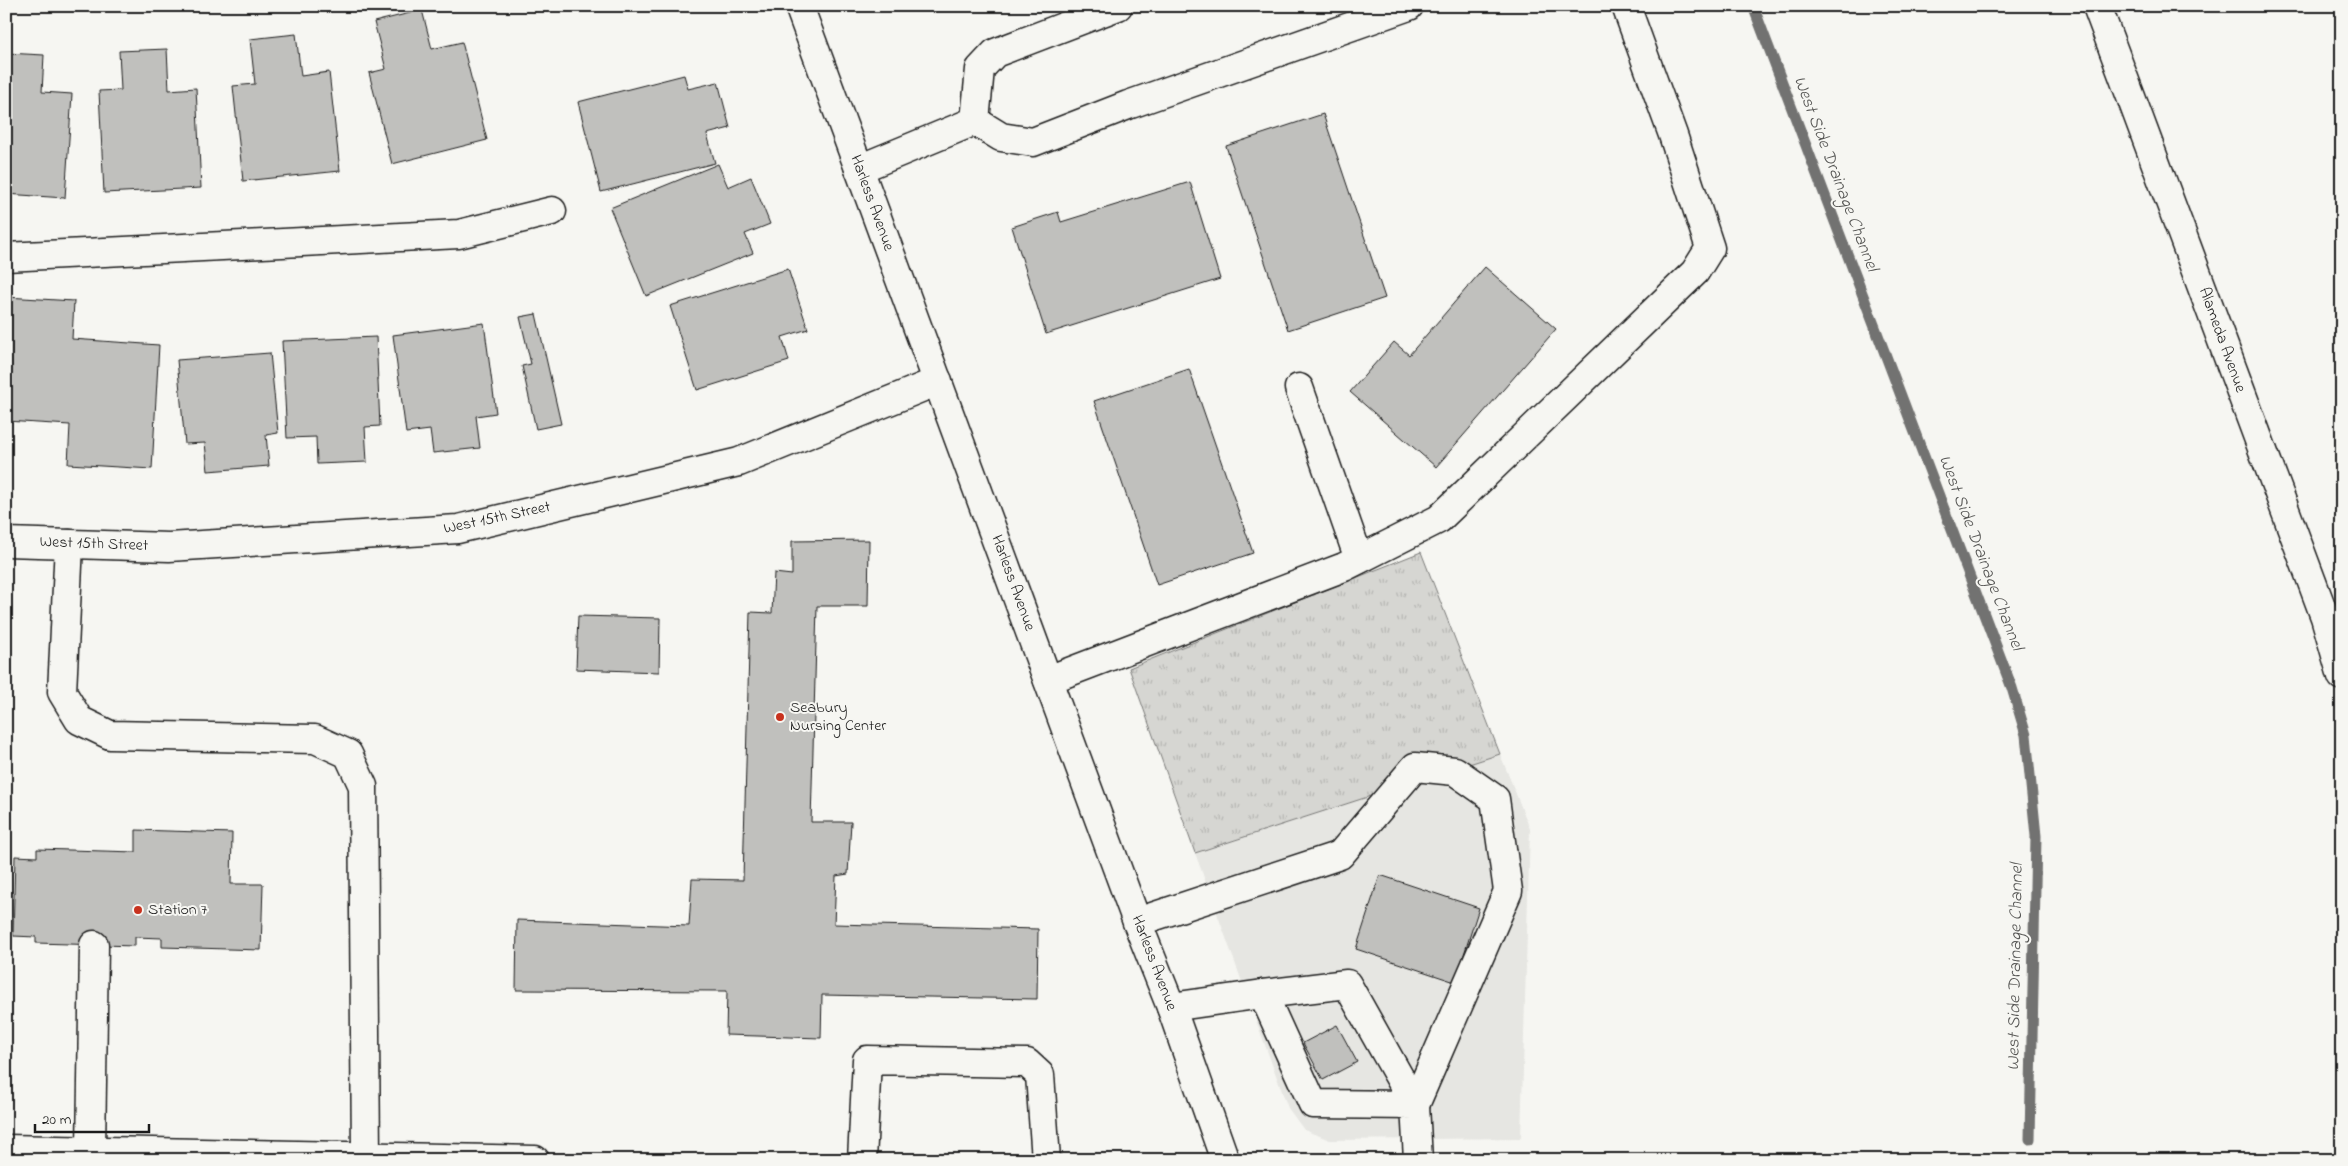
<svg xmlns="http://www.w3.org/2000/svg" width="2348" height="1166" font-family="'Indie Flower',sans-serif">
<defs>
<pattern id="grass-tufts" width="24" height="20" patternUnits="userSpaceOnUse" patternTransform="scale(1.25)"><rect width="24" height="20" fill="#d6d6d2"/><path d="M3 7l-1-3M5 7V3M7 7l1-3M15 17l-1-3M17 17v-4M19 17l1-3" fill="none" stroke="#b7b7b4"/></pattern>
</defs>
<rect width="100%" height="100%" fill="#f6f6f2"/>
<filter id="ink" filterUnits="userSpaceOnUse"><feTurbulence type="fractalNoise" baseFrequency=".02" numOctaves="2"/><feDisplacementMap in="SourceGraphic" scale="10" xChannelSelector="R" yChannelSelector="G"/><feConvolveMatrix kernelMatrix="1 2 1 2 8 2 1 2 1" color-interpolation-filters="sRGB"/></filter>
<g filter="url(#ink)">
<!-- built -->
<polygon fill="#e6e6e2" points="1500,754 1530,829 1521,1138 1330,1140 1304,1130 1288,1108 1195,853"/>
<!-- grass -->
<polygon fill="url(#grass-tufts)" stroke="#797977" points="1421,552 1500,754 1195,853 1129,668"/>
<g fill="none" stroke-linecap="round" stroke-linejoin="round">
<!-- stream -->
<polyline stroke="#727271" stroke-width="11" points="1753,6 2012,688 2026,735 2036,836 2030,1139"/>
</g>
<!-- building -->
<g fill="#c0c0bd" stroke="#1c1c1c">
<polygon points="422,10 432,49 462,42 487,140 392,164 369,73 386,69 374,22"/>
<polygon points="296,34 301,76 329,72 340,171 243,181 233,86 255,84 250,39"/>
<polygon points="167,49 169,90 196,88 201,188 104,193 99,91 121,90 119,51"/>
<polygon points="6,53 44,55 42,92 72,94 65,198 6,194"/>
<polygon points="684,75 688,89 718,82 730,128 707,134 715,163 601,192 578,102"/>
<polygon points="1323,114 1385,298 1288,330 1226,146"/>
<polygon points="718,164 728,187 751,177 770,224 745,234 753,253 646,296 610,208"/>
<polygon points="1190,182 1220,279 1046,334 1012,227 1058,212 1061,222"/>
<polygon points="1485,267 1556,329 1436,467 1350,392 1394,342 1409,355"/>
<polygon points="788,269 808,329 782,337 789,361 697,390 670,306"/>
<polygon points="6,297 74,301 72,339 159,345 152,469 68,464 70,425 6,421"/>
<polygon points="536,314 561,424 536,429 522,366 531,364 520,317"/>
<polygon points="484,323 496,413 476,416 480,448 433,453 430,430 406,433 393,335"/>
<polygon points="376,337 380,426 365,427 367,462 317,464 316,437 287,438 282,341"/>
<polygon points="270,353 278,433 266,435 269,466 208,471 205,443 185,444 177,360"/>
<polygon points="1189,369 1253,553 1157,585 1094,401"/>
<polygon points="869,540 868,606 817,606 811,822 851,822 848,874 836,876 834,924 1038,929 1037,999 822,995 821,1038 726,1035 727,991 516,990 517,920 689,926 692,879 743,880 750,612 772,613 774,573 792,575 792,541"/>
<polygon points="578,616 660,618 659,672 576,669"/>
<polygon points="136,830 232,833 231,884 263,884 261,950 162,947 162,938 135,937 135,946 36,943 36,937 13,936 15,856 37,857 37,849 136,852"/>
<polygon points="1380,875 1479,908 1455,982 1356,949"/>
<polygon points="1337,1025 1357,1062 1323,1080 1303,1043"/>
</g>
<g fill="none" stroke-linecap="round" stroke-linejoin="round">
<defs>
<g id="minor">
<polyline points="2097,6 2325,617 2342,676"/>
<polyline points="975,121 1001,137 1033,142 1128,105 1409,6"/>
<polyline points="859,169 975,121 980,69 995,53 1118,6"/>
<polyline points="6,257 459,234 552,211"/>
<polyline points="1299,388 1359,559"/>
<polyline points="6,542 169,547 458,529 739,462 938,381"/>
<polyline points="69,544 62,692 79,720 110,735 315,739 348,754 363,786 366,1156"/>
<polyline points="1048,680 1344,567 1439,519 1695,272 1710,248 1673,135 1626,6"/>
<polyline points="1137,922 1340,855 1415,767 1455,771 1495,799 1508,891 1415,1105"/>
<polyline points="1263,994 1347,984 1415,1105"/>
<polyline points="1171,1007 1263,994 1313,1104 1415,1105 1418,1160"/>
<polyline points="91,1150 94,945"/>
<polyline points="862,1160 867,1060 1027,1063 1040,1075 1046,1160"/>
</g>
<g id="major">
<polyline points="799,6 1137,922 1171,1007 1225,1160"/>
<polyline points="6,1149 535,1160"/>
</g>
</defs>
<!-- minor casing -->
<use href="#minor" stroke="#1c1c1c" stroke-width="31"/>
<!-- major casing -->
<use href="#major" stroke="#1c1c1c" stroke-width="31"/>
<!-- minor -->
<use href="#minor" stroke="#f6f6f2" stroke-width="28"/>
<!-- major -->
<use href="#major" stroke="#f6f6f2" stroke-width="28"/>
</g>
</g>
<!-- markers -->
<g fill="#c8321e" stroke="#f6f6f2" stroke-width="2">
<circle cx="780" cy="717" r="5"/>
<circle cx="138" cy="910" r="5"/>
</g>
<g text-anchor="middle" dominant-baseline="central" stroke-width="4" stroke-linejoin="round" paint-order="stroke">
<!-- street labels -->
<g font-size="16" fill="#1c1c1c" stroke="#f6f6f2">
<text transform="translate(872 203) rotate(70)">Harless Avenue</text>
<text transform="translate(2222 340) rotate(70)">Alameda Avenue</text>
<text transform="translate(497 518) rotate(-12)">West 15th Street</text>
<text transform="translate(94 544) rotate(2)">West 15th Street</text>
<text transform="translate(1013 583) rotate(70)">Harless Avenue</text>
<text transform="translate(1154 963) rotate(69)">Harless Avenue</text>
</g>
<!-- poi labels -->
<g font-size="16" fill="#1c1c1c" stroke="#f6f6f2" text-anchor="start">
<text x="790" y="708">Seabury<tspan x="790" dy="18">Nursing Center</tspan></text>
<text x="148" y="910">Station 7</text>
</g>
<!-- water labels -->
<g font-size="18" font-style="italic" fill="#565654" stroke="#f6f6f2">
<text transform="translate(1835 174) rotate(69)">West Side Drainage Channel</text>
<text transform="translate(1980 553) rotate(69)">West Side Drainage Channel</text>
<text transform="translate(2016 967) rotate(-89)">West Side Drainage Channel</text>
</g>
</g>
<!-- margin -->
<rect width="2348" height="1166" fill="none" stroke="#f6f6f2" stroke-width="25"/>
<rect x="12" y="12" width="2323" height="1141" fill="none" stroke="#1c1c1c" stroke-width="2" filter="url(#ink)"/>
<!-- scale -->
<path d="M35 1124v8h114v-8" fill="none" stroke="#1c1c1c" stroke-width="2.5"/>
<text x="42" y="1124" font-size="15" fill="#1c1c1c" stroke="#f6f6f2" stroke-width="4" paint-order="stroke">20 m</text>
</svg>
